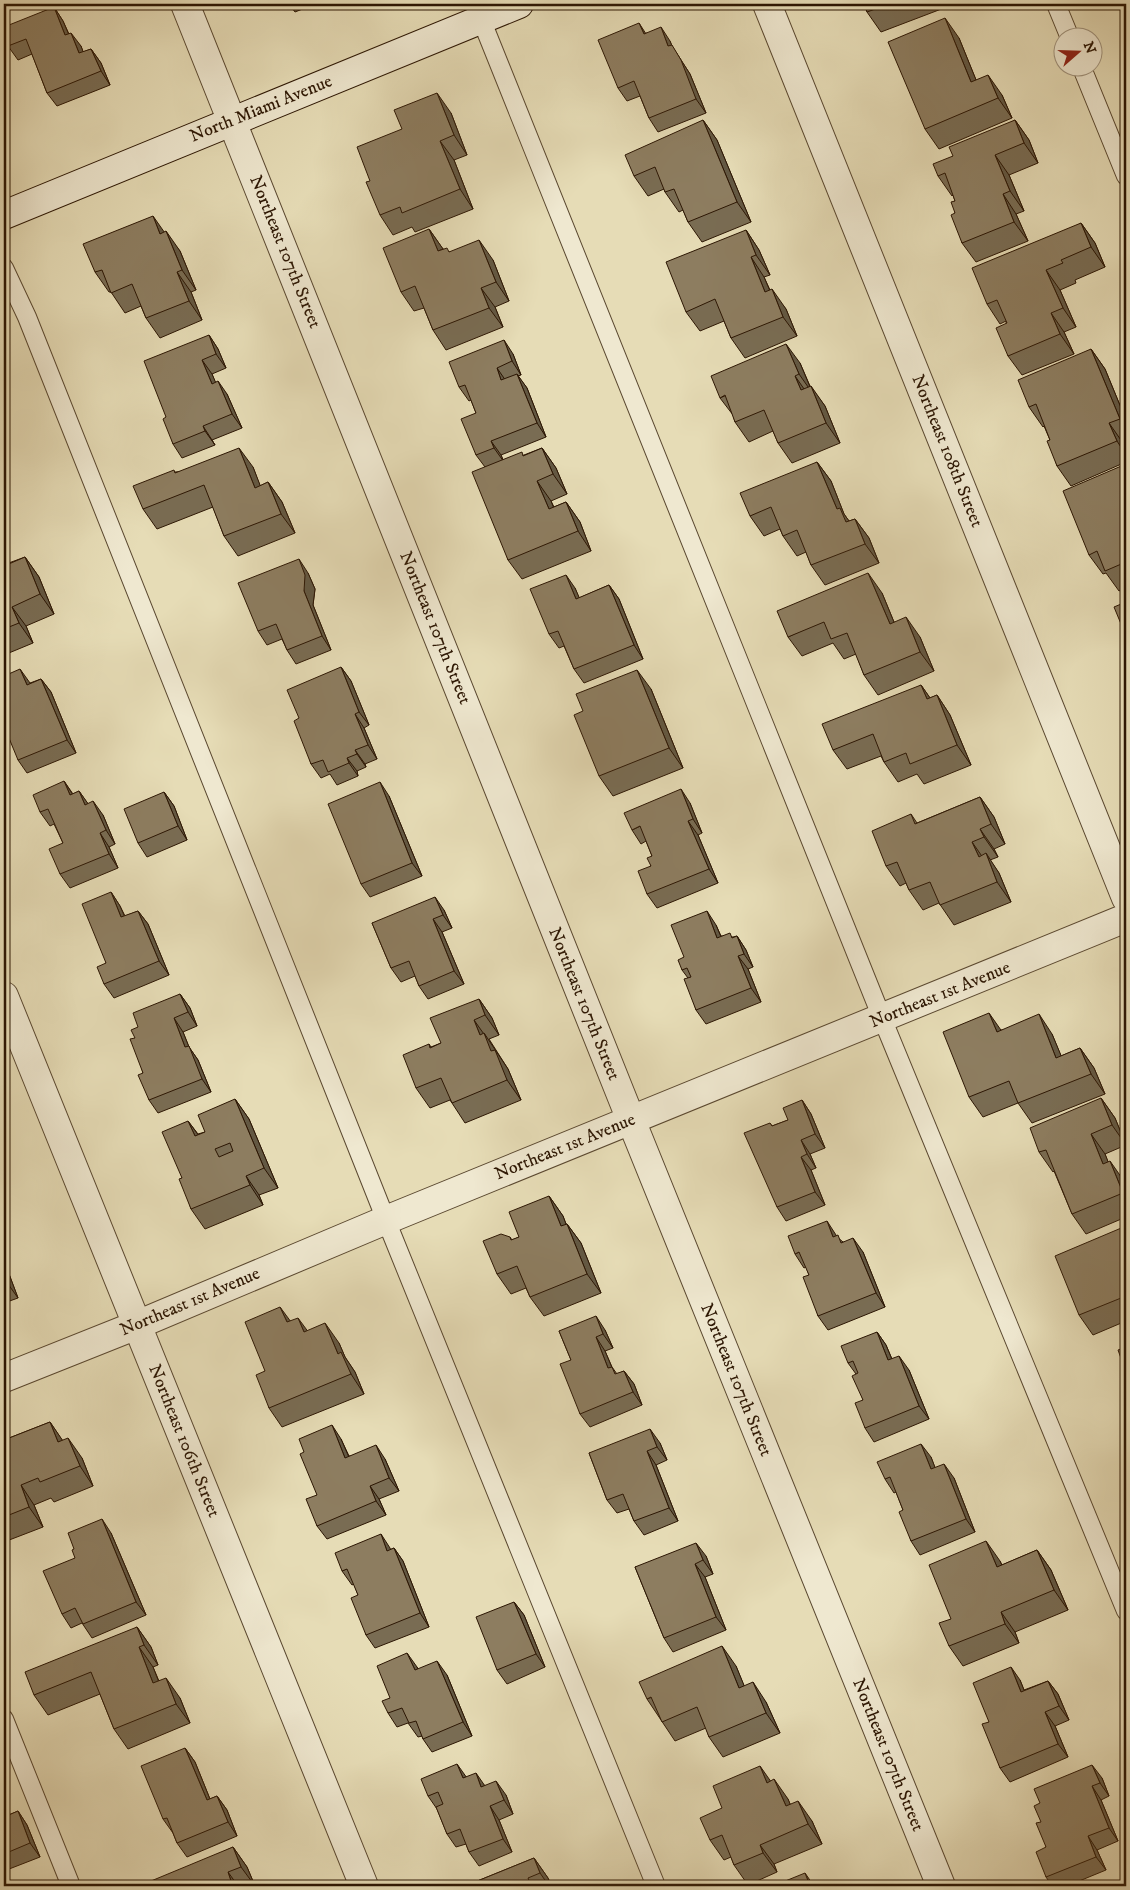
<svg xmlns="http://www.w3.org/2000/svg" width="1130" height="1890" font-family="'IM FELL DW Pica',serif">
<rect width="100%" height="100%" fill="#e6dcb6"/>
<filter id="stains"><feTurbulence type="fractalNoise" baseFrequency=".004" numOctaves="4"/><feColorMatrix values="0 0 0 0 .2 0 0 0 0 .09 0 0 0 0 .02 0 0 0 .5 -.17"/></filter>
<radialGradient id="worn" r=".72"><stop offset=".6" stop-color="#630" stop-opacity="0"/><stop offset="1" stop-color="#630" stop-opacity=".3"/></radialGradient>
<g fill="none" stroke-linecap="round" stroke-linejoin="round">
<defs>
<g id="lane">
<polyline points="475,4 882,1018 1126,1611"/>
<polyline points="1056,4 1070,38"/>
<polyline points="1082,68 1126,176"/>
<polyline points="4,268 27,317 386,1220 656,1886"/>
<polyline points="4,1719 71,1886"/>
</g>
<g id="street">
<polyline points="185,4 631,1120 941,1886"/>
<polyline points="767,4 1126,898"/>
<polyline points="4,996 364,1886"/>
<polyline points="4,1378 137,1325 386,1220 1126,918"/>
</g>
<polyline id="secondary" points="4,215 519,4"/>
</defs>
<!-- lane casing -->
<use href="#lane" stroke="#5a4830" stroke-width="20"/>
<!-- street casing -->
<use href="#street" stroke="#5a4830" stroke-width="30"/>
<!-- secondary casing -->
<use href="#secondary" stroke="#2c1603" stroke-width="30"/>
<!-- lane -->
<use href="#lane" stroke="#efe8d0" stroke-width="18"/>
<!-- street -->
<use href="#street" stroke="#efe8d0" stroke-width="28"/>
<!-- secondary -->
<use href="#secondary" stroke="#efe8d0" stroke-width="28"/>
</g>
<!-- wall -->
<g fill="#796c53" stroke="#2c1603">
<polygon points="289,4 315,4 295,12"/>
<polygon points="864,4 942,4 944,8 881,32 867,12"/>
<polygon points="54,7 63,21 69,34 81,46 83,52 91,49 101,63 110,85 57,106 47,93 32,54 18,60 8,46"/>
<polygon points="646,33 670,41 672,46 690,74 706,113 658,132 649,118 640,96 627,101 618,88"/>
<polygon points="959,38 976,80 1002,95 1012,118 939,149 925,129"/>
<polygon points="451,113 467,155 454,160 473,209 415,232 412,227 393,235 380,215"/>
<polygon points="703,120 717,140 751,222 702,242 688,222 683,210 679,212 665,192 664,189 648,196 634,176"/>
<polygon points="1015,120 1029,140 1038,163 1009,175 1024,211 1016,214 1028,241 976,262 962,243 955,213 955,201 953,195 952,196 938,176 953,156"/>
<polygon points="1081,223 1095,243 1105,267 1075,280 1076,283 1060,290 1076,327 1064,332 1074,354 1022,375 1008,356 1006,321 1000,324 987,304"/>
<polygon points="429,229 443,249 450,252 493,260 509,301 495,307 503,327 446,350 433,330 424,308 414,311 401,292"/>
<polygon points="746,230 759,250 770,275 764,277 770,290 786,309 797,336 745,358 731,338 724,321 700,331 686,312"/>
<polygon points="164,232 180,251 196,290 191,292 202,320 160,338 146,318 141,306 125,313 111,292 109,292 95,272"/>
<polygon points="209,335 218,349 226,368 212,374 215,382 227,394 242,428 212,440 215,445 182,458 173,444 166,417"/>
<polygon points="1091,349 1105,369 1126,420 1126,442 1123,443 1126,451 1126,462 1071,486 1057,466 1050,440 1044,426 1043,427 1029,407"/>
<polygon points="513,354 521,375 518,376 527,388 546,437 501,455 503,460 524,455 542,448 556,468 567,494 551,501 554,507 566,502 580,522 591,551 522,579 508,560 485,467 476,455 476,413 471,400 469,401 459,387"/>
<polygon points="800,363 810,386 825,406 840,443 792,463 778,443 773,431 749,442 735,422 733,415 720,398"/>
<polygon points="817,462 831,481 844,514 849,521 855,519 869,538 879,563 825,585 811,565 806,552 797,556 783,536 780,529 764,536 750,516"/>
<polygon points="1126,464 1126,587 1119,591 1106,573 1103,574 1089,555"/>
<polygon points="253,467 260,486 268,482 282,502 295,533 238,556 224,536 213,507 157,529 143,509 175,472"/>
<polygon points="25,557 39,577 54,614 26,626 33,643 4,655 4,561 6,564"/>
<polygon points="308,573 315,589 313,605 331,650 296,664 287,650 282,639 267,645 258,631"/>
<polygon points="609,585 619,599 643,659 584,683 574,669 564,646 559,648 549,634 575,588 579,598"/>
<polygon points="882,593 894,622 920,637 934,671 878,695 864,675 856,654 844,659 833,643 802,656 788,637"/>
<polygon points="341,667 351,681 369,725 364,728 377,759 365,764 366,767 357,771 358,776 337,785 330,774 321,778 311,764 299,718"/>
<polygon points="41,679 51,692 76,753 27,773 18,760 30,683"/>
<polygon points="921,685 930,698 937,695 950,715 971,765 924,784 917,774 898,782 884,762 881,756 847,769 833,750"/>
<polygon points="651,689 683,768 613,796 599,776"/>
<polygon points="64,781 73,794 79,791 88,804 103,815 115,844 109,847 118,868 70,888 60,874 63,843 54,824 50,826 40,812"/>
<polygon points="164,792 174,806 187,840 147,857 138,843"/>
<polygon points="389,796 422,876 370,897 361,884"/>
<polygon points="980,797 994,817 1005,844 994,849 998,857 990,860 999,873 1011,902 954,925 939,903 923,910 909,890 906,883 900,886 886,866 911,814 917,823"/>
<polygon points="690,803 702,833 698,835 718,883 657,908 647,894 652,856 646,841 641,844 632,830"/>
<polygon points="111,892 120,906 125,916 138,911 148,924 169,975 114,998 104,984 106,963"/>
<polygon points="444,910 452,928 442,932 464,984 428,999 419,986 415,976 401,982 391,968 372,923"/>
<polygon points="716,925 721,936 733,937 737,936 746,950 753,967 748,969 761,1002 706,1024 696,1010 688,978 682,970 684,957"/>
<polygon points="180,994 190,1008 197,1026 183,1032 189,1047 198,1060 211,1092 158,1113 149,1100 135,1038 138,1027"/>
<polygon points="479,999 492,1018 499,1035 489,1039 508,1069 521,1100 465,1123 452,1103 450,1100 430,1108 416,1088 429,1044 431,1047 441,1043"/>
<polygon points="1001,1030 1052,1034 1061,1056 1080,1048 1094,1068 1105,1094 1032,1123 1018,1103 983,1117 969,1097"/>
<polygon points="1101,1098 1115,1118 1126,1145 1105,1154 1108,1162 1124,1181 1126,1187 1126,1217 1086,1234 1072,1214 1054,1171 1053,1172 1039,1152"/>
<polygon points="235,1099 249,1119 278,1188 259,1195 263,1205 205,1229 191,1209 182,1178 188,1121 198,1134 205,1132"/>
<polygon points="802,1100 811,1114 825,1148 810,1154 816,1168 811,1170 825,1205 786,1221 777,1207 770,1123 772,1126 788,1120"/>
<polygon points="549,1196 563,1216 566,1224 567,1224 581,1243 601,1293 544,1316 530,1297 526,1288 511,1294 497,1274 510,1237 512,1240 519,1237"/>
<polygon points="1126,1226 1126,1321 1093,1335 1079,1315"/>
<polygon points="836,1236 843,1242 863,1252 885,1307 828,1330 818,1316 809,1275 806,1267 804,1268 795,1254"/>
<polygon points="4,1266 9,1274 18,1298 4,1303"/>
<polygon points="290,1321 307,1331 339,1343 345,1357 355,1372 364,1394 282,1427 269,1408 265,1371"/>
<polygon points="605,1330 613,1348 605,1351 612,1367 617,1374 624,1371 634,1384 642,1405 590,1427 580,1414 571,1360 559,1331"/>
<polygon points="877,1332 886,1345 892,1359 909,1370 929,1419 874,1442 865,1428 863,1400 856,1374 848,1363"/>
<polygon points="50,1422 62,1440 82,1458 93,1486 54,1502 51,1498 34,1505 43,1527 4,1542 4,1439 4,1440"/>
<polygon points="341,1439 349,1456 385,1459 399,1491 379,1499 386,1515 327,1539 317,1526 317,1495"/>
<polygon points="660,1443 667,1460 656,1465 678,1521 644,1535 634,1521 629,1509 617,1513 607,1500 589,1453"/>
<polygon points="931,1457 935,1468 954,1478 975,1532 920,1555 911,1541 903,1510 896,1492 894,1493 885,1479"/>
<polygon points="111,1533 146,1615 92,1638 82,1623 71,1628 62,1614 75,1558"/>
<polygon points="394,1548 403,1561 429,1627 375,1648 366,1635 358,1595 354,1584 352,1585 342,1571"/>
<polygon points="1037,1550 1051,1570 1068,1610 1015,1632 1019,1643 963,1666 949,1646 951,1619 1000,1561 1002,1565"/>
<polygon points="706,1556 713,1574 705,1577 726,1630 673,1652 664,1638 635,1567"/>
<polygon points="514,1602 524,1615 545,1667 507,1684 497,1670"/>
<polygon points="137,1627 151,1647 158,1665 153,1667 159,1681 180,1698 190,1723 128,1749 114,1729 100,1694 48,1715 34,1695"/>
<polygon points="736,1666 744,1686 766,1702 780,1733 723,1757 709,1737 706,1728 675,1741 647,1699"/>
<polygon points="417,1667 418,1669 447,1675 472,1736 432,1752 423,1739 422,1736 418,1737 408,1723 397,1727 388,1713 390,1698"/>
<polygon points="1020,1680 1024,1690 1048,1681 1058,1694 1069,1720 1055,1726 1068,1757 1010,1782 1000,1768 989,1722"/>
<polygon points="185,1748 195,1762 210,1799 217,1796 227,1810 237,1836 187,1857 177,1843 173,1833 163,1819"/>
<polygon points="466,1777 506,1795 513,1814 499,1820 512,1852 479,1866 469,1852 466,1844 456,1847 447,1834 437,1809 428,1796"/>
<polygon points="1102,1778 1109,1796 1101,1800 1118,1841 1097,1850 1106,1870 1067,1886 1052,1886 1046,1877 1046,1847 1041,1822"/>
<polygon points="771,1781 788,1799 790,1804 812,1821 822,1844 774,1864 777,1872 748,1885 734,1865 731,1857 724,1860 710,1840 722,1808"/>
<polygon points="18,1811 27,1825 40,1857 4,1871 4,1817"/>
<polygon points="233,1847 247,1867 255,1886 153,1886"/>
<polygon points="534,1858 548,1878 549,1881 554,1886 465,1886"/>
</g>
<!-- shaded-wall -->
<g fill="#635843" stroke="#2c1603">
<polygon points="54,7 63,21 75,49 65,35"/>
<polygon points="945,18 959,38 985,102 971,82"/>
<polygon points="639,23 648,37 644,34"/>
<polygon points="661,27 670,41 672,46 690,74 706,113 696,99 668,46"/>
<polygon points="71,33 81,46 89,67 79,53"/>
<polygon points="91,49 101,63 110,85 101,71"/>
<polygon points="988,75 1002,95 1012,118 998,98"/>
<polygon points="437,93 451,113 467,155 454,135"/>
<polygon points="703,120 717,140 751,222 737,202"/>
<polygon points="1015,120 1029,140 1038,163 1024,143"/>
<polygon points="440,141 454,160 473,209 460,189"/>
<polygon points="995,155 1009,175 1024,211 1010,191"/>
<polygon points="1003,194 1016,214 1028,241 1014,222"/>
<polygon points="153,216 167,236 160,234"/>
<polygon points="1081,223 1095,243 1105,267 1091,247"/>
<polygon points="429,229 443,249 438,251"/>
<polygon points="746,230 759,250 770,275 756,255"/>
<polygon points="166,231 180,251 196,290 182,270"/>
<polygon points="479,240 493,260 509,301 496,282"/>
<polygon points="751,257 764,277 779,312 765,292"/>
<polygon points="1046,270 1060,290 1076,327 1063,308"/>
<polygon points="177,272 191,292 202,320 189,301"/>
<polygon points="481,288 495,307 503,327 489,308"/>
<polygon points="772,289 786,309 797,336 783,317"/>
<polygon points="1051,313 1064,332 1074,354 1060,334"/>
<polygon points="209,335 218,349 226,368 216,354"/>
<polygon points="504,340 513,354 521,375 512,361"/>
<polygon points="786,344 800,363 813,394 799,374"/>
<polygon points="1091,349 1105,369 1126,420 1126,427 1120,419"/>
<polygon points="202,360 212,374 222,397 212,384"/>
<polygon points="497,368 506,381 501,380"/>
<polygon points="517,374 527,388 546,437 537,423"/>
<polygon points="795,376 809,396 801,390"/>
<polygon points="218,381 227,394 242,428 232,414"/>
<polygon points="811,386 825,406 840,443 826,423"/>
<polygon points="1109,423 1123,443 1126,451 1126,455 1117,441"/>
<polygon points="203,426 212,440 215,445 205,431"/>
<polygon points="491,441 501,455 504,462 494,448"/>
<polygon points="239,448 253,467 269,508 255,488"/>
<polygon points="542,448 556,468 567,494 553,474"/>
<polygon points="817,462 831,481 844,514 854,528 860,542 837,509"/>
<polygon points="537,481 551,501 562,529 549,509"/>
<polygon points="268,482 282,502 295,533 281,514"/>
<polygon points="566,502 580,522 591,551 578,531"/>
<polygon points="855,519 869,538 879,563 865,544"/>
<polygon points="25,557 39,577 54,614 40,594"/>
<polygon points="299,559 308,573 315,589 313,605 331,650 322,636 304,591"/>
<polygon points="868,573 882,593 903,644 890,624"/>
<polygon points="566,575 575,588 586,613 576,599"/>
<polygon points="609,585 619,599 643,659 634,645"/>
<polygon points="12,607 26,626 33,643 19,623"/>
<polygon points="906,617 920,637 934,671 920,652"/>
<polygon points="341,667 351,681 369,725 359,712"/>
<polygon points="20,669 30,683 36,698 27,685"/>
<polygon points="637,670 651,689 683,768 669,748"/>
<polygon points="41,679 51,692 76,753 67,740"/>
<polygon points="921,685 935,705 927,699"/>
<polygon points="937,695 950,715 971,765 957,745"/>
<polygon points="355,714 364,728 377,759 368,745"/>
<polygon points="355,750 365,764 366,767 357,754"/>
<polygon points="347,758 357,771 358,776 349,763"/>
<polygon points="64,781 73,795 70,795"/>
<polygon points="380,782 389,796 422,876 412,863"/>
<polygon points="681,789 690,803 702,833 693,819"/>
<polygon points="79,791 89,805 85,805"/>
<polygon points="164,792 174,806 187,840 178,826"/>
<polygon points="980,797 994,817 1005,844 991,824"/>
<polygon points="93,801 103,815 115,844 106,830"/>
<polygon points="688,821 698,835 718,883 709,869"/>
<polygon points="980,829 994,849 998,857 984,837"/>
<polygon points="100,833 109,847 118,868 109,854"/>
<polygon points="972,842 986,862 979,857"/>
<polygon points="986,853 999,873 1011,902 997,882"/>
<polygon points="111,892 120,906 131,931 121,917"/>
<polygon points="435,897 444,910 452,928 443,915"/>
<polygon points="138,911 148,924 169,975 159,961"/>
<polygon points="707,911 716,925 727,951 717,938"/>
<polygon points="433,919 442,932 464,984 454,971"/>
<polygon points="737,936 746,950 753,967 744,954"/>
<polygon points="738,956 748,969 761,1002 751,988"/>
<polygon points="180,994 190,1008 197,1026 188,1012"/>
<polygon points="479,999 492,1018 499,1035 485,1015"/>
<polygon points="989,1013 1003,1033 997,1032"/>
<polygon points="1039,1014 1052,1034 1070,1077 1056,1058"/>
<polygon points="174,1018 183,1032 189,1047 198,1060 211,1092 202,1079 185,1047"/>
<polygon points="474,1020 486,1037 484,1033 508,1069 521,1100 507,1080 480,1035"/>
<polygon points="1080,1048 1094,1068 1105,1094 1091,1074"/>
<polygon points="1101,1098 1115,1118 1126,1145 1112,1125"/>
<polygon points="235,1099 249,1119 278,1188 264,1168"/>
<polygon points="802,1100 811,1114 825,1148 815,1134"/>
<polygon points="188,1121 202,1140 195,1136"/>
<polygon points="1091,1134 1105,1154 1117,1184 1103,1164"/>
<polygon points="801,1140 810,1154 816,1168 807,1154"/>
<polygon points="801,1157 811,1170 825,1205 815,1192"/>
<polygon points="1110,1161 1124,1181 1126,1187 1126,1198 1123,1193"/>
<polygon points="246,1176 259,1195 263,1205 250,1185"/>
<polygon points="549,1196 563,1216 574,1246 561,1226"/>
<polygon points="827,1221 836,1235 842,1250 833,1237"/>
<polygon points="567,1224 581,1243 601,1293 587,1274"/>
<polygon points="853,1238 863,1252 885,1307 876,1293"/>
<polygon points="4,1266 9,1274 18,1298 8,1284 4,1271"/>
<polygon points="280,1307 294,1326 287,1322"/>
<polygon points="596,1316 605,1330 613,1348 603,1334"/>
<polygon points="298,1318 312,1337 304,1332"/>
<polygon points="325,1323 339,1343 345,1357 355,1372 364,1394 338,1354"/>
<polygon points="877,1332 886,1345 898,1374 888,1360"/>
<polygon points="596,1337 605,1351 618,1382 608,1368"/>
<polygon points="899,1356 909,1370 929,1419 919,1406"/>
<polygon points="624,1371 634,1384 642,1405 633,1392"/>
<polygon points="50,1422 63,1441 58,1442"/>
<polygon points="332,1425 341,1439 355,1471 345,1458"/>
<polygon points="650,1429 660,1443 667,1460 657,1447"/>
<polygon points="68,1438 82,1458 93,1486 80,1466"/>
<polygon points="921,1444 931,1457 941,1483 931,1469"/>
<polygon points="376,1445 385,1459 399,1491 389,1478"/>
<polygon points="647,1451 656,1465 678,1521 669,1508"/>
<polygon points="944,1464 954,1478 975,1532 966,1519"/>
<polygon points="21,1485 34,1505 43,1527 29,1507"/>
<polygon points="370,1486 379,1499 386,1515 376,1501"/>
<polygon points="102,1519 111,1533 146,1615 136,1602"/>
<polygon points="381,1534 390,1548 397,1564 387,1551"/>
<polygon points="986,1541 1000,1561 1011,1587 997,1567"/>
<polygon points="696,1543 706,1556 713,1574 703,1560"/>
<polygon points="394,1548 403,1561 429,1627 420,1613"/>
<polygon points="1037,1550 1051,1570 1068,1610 1054,1590"/>
<polygon points="695,1564 705,1577 726,1630 716,1617"/>
<polygon points="514,1602 524,1615 545,1667 536,1654"/>
<polygon points="1001,1612 1015,1632 1019,1643 1005,1624"/>
<polygon points="137,1627 151,1647 158,1665 144,1645"/>
<polygon points="722,1646 736,1666 753,1707 739,1688"/>
<polygon points="139,1647 153,1667 167,1703 153,1683"/>
<polygon points="407,1653 417,1667 424,1684 415,1670"/>
<polygon points="437,1661 447,1675 472,1736 463,1722"/>
<polygon points="1011,1667 1020,1680 1030,1705 1021,1692"/>
<polygon points="166,1678 180,1698 190,1723 176,1704"/>
<polygon points="1048,1681 1058,1694 1069,1720 1059,1706"/>
<polygon points="753,1682 766,1702 780,1733 766,1713"/>
<polygon points="1045,1712 1055,1726 1068,1757 1058,1744"/>
<polygon points="185,1748 195,1762 216,1814 207,1800"/>
<polygon points="457,1764 467,1778 463,1778"/>
<polygon points="1092,1765 1102,1778 1109,1796 1100,1783"/>
<polygon points="760,1766 774,1786 767,1783"/>
<polygon points="476,1773 485,1786 481,1787"/>
<polygon points="774,1779 788,1799 799,1826 786,1806"/>
<polygon points="496,1781 506,1795 513,1814 504,1800"/>
<polygon points="1092,1786 1101,1800 1118,1841 1109,1828"/>
<polygon points="217,1796 227,1810 237,1836 228,1822"/>
<polygon points="798,1801 812,1821 822,1844 808,1824"/>
<polygon points="490,1806 499,1820 512,1852 503,1839"/>
<polygon points="18,1811 27,1825 40,1857 30,1843"/>
<polygon points="1088,1836 1097,1850 1106,1870 1096,1857"/>
<polygon points="760,1845 774,1864 777,1872 763,1853"/>
<polygon points="233,1847 247,1867 255,1886 241,1867"/>
<polygon points="534,1858 548,1878 551,1886 549,1886 540,1873"/>
<polygon points="228,1872 238,1886 232,1884"/>
<polygon points="805,1873 814,1886 810,1886"/>
</g>
<!-- building -->
<g fill="#8d7d60" stroke="#2c1603" fill-rule="evenodd">
<polygon points="864,4 889,4 867,12"/>
<polygon points="54,7 65,35 71,33 79,53 91,49 101,71 47,93 26,39 8,46 4,34 4,27"/>
<polygon points="945,18 971,82 988,75 998,98 925,129 888,42"/>
<polygon points="639,23 644,34 661,27 668,46 672,45 681,60 696,99 649,118 634,81 618,88 598,40"/>
<polygon points="437,93 454,135 440,141 460,189 402,213 400,207 380,215 366,182 370,181 357,147 402,129 394,110"/>
<polygon points="703,120 737,202 688,222 674,189 665,192 655,167 634,176 625,155"/>
<polygon points="1015,120 1024,143 995,155 1010,191 1003,194 1014,222 962,243 951,215 955,213 951,202 955,201 945,173 938,176 933,164 953,156 949,147"/>
<polygon points="153,216 160,234 166,231 182,270 177,272 189,301 146,318 132,284 111,293 102,270 95,272 83,244"/>
<polygon points="1081,223 1091,247 1061,260 1063,263 1046,270 1063,308 1051,313 1060,334 1008,356 996,328 1007,323 997,300 987,304 972,268"/>
<polygon points="429,229 438,251 447,248 449,252 479,240 496,282 481,288 489,308 433,330 415,286 401,292 383,248"/>
<polygon points="746,230 756,255 751,257 765,292 772,289 783,317 731,338 715,299 686,312 666,262"/>
<polygon points="209,335 216,354 202,360 212,384 218,381 232,414 203,426 205,431 173,444 163,419 166,417 144,361"/>
<polygon points="504,340 512,361 497,368 501,380 517,374 537,423 491,441 494,448 476,455 461,419 476,413 465,385 459,387 449,362"/>
<polygon points="786,344 799,374 795,376 801,390 811,386 826,423 778,443 764,410 735,422 725,395 720,398 711,376"/>
<polygon points="1091,349 1120,419 1109,423 1117,441 1057,466 1047,441 1050,440 1036,404 1029,407 1018,380"/>
<polygon points="239,448 255,488 268,482 281,514 224,536 204,485 143,509 133,486 174,470 175,473"/>
<polygon points="542,448 553,474 537,481 549,509 566,502 578,531 508,560 472,472 522,452 523,456"/>
<polygon points="817,462 837,509 840,508 846,522 855,519 865,544 811,565 797,530 783,536 771,507 750,516 740,493"/>
<polygon points="1126,464 1126,562 1105,571 1097,551 1089,555 1063,491"/>
<polygon points="25,557 40,594 12,607 19,623 4,629 4,566"/>
<polygon points="299,559 305,575 304,591 322,636 287,650 276,624 258,631 238,583"/>
<polygon points="868,573 890,624 906,617 920,652 864,675 847,633 831,639 824,622 788,637 777,611"/>
<polygon points="566,575 576,599 609,585 634,645 574,669 558,631 549,634 530,589"/>
<polygon points="1126,602 1126,636 1114,607"/>
<polygon points="341,667 359,712 355,714 368,745 355,750 357,754 347,758 349,763 328,772 323,760 311,764 294,721 299,718 287,690"/>
<polygon points="20,669 27,685 41,679 67,740 18,760 4,726 4,676"/>
<polygon points="637,670 669,748 599,776 574,715 583,711 576,694"/>
<polygon points="921,685 927,699 937,695 957,745 910,764 906,753 884,762 873,734 833,750 822,724"/>
<polygon points="64,781 70,795 79,791 85,805 93,801 106,830 100,833 109,854 60,874 49,849 63,843 48,809 40,812 33,795"/>
<polygon points="380,782 412,863 361,884 328,804"/>
<polygon points="681,789 693,819 688,821 709,869 647,894 638,871 651,866 647,858 652,856 640,826 632,830 624,813"/>
<polygon points="164,792 178,826 138,843 124,809"/>
<polygon points="980,797 991,824 980,829 984,837 972,842 979,857 986,853 997,882 940,905 930,882 909,890 897,862 886,866 872,831 911,814 915,824"/>
<polygon points="111,892 121,917 138,911 159,961 104,984 97,967 106,963 82,904"/>
<polygon points="435,897 443,915 433,919 454,971 419,986 409,961 391,968 372,923"/>
<polygon points="707,911 717,938 730,933 732,938 737,936 744,954 738,956 751,988 696,1010 684,979 691,977 687,968 682,970 678,960 684,957 671,925"/>
<polygon points="180,994 188,1012 174,1018 185,1047 189,1046 202,1079 149,1100 138,1075 143,1073 130,1039 135,1038 131,1030 138,1027 133,1013"/>
<polygon points="479,999 485,1015 474,1020 480,1035 484,1033 491,1051 495,1050 507,1080 452,1103 441,1078 416,1088 403,1055 429,1044 430,1048 441,1043 430,1018"/>
<polygon points="989,1013 997,1032 1039,1014 1056,1058 1080,1048 1091,1074 1018,1103 1009,1081 969,1097 943,1032"/>
<polygon points="1101,1098 1112,1125 1091,1134 1103,1164 1110,1161 1123,1193 1072,1214 1046,1150 1039,1152 1030,1128"/>
<path d="M235,1099L264,1168L246,1176L250,1185L191,1209L179,1179L182,1178L162,1132L188,1121L195,1136L205,1132L198,1115ZM230,1143L233,1151L219,1157L215,1149Z"/>
<polygon points="802,1100 815,1134 801,1140 807,1154 801,1157 815,1192 777,1207 744,1133 770,1123 772,1126 788,1120 783,1108"/>
<polygon points="549,1196 561,1226 567,1224 587,1274 530,1297 517,1266 497,1274 483,1241 501,1234 510,1237 511,1240 519,1237 509,1212"/>
<polygon points="827,1221 833,1237 838,1235 841,1243 853,1238 876,1293 818,1316 803,1277 809,1275 799,1252 795,1254 788,1236"/>
<polygon points="1126,1226 1126,1296 1079,1315 1055,1256"/>
<polygon points="4,1271 8,1284 4,1286"/>
<polygon points="280,1307 287,1322 298,1318 304,1332 325,1323 338,1354 341,1352 351,1374 269,1408 256,1375 265,1371 245,1322"/>
<polygon points="596,1316 603,1334 596,1337 608,1368 612,1367 615,1374 624,1371 633,1392 580,1414 560,1364 571,1360 559,1331"/>
<polygon points="877,1332 888,1360 899,1356 919,1406 865,1428 855,1403 863,1400 852,1376 858,1373 853,1361 848,1363 841,1346"/>
<polygon points="1126,1347 1126,1372 1118,1350"/>
<polygon points="50,1422 58,1442 68,1438 80,1466 40,1482 38,1478 21,1485 29,1507 4,1517 4,1440"/>
<polygon points="332,1425 345,1458 376,1445 389,1478 370,1486 376,1501 317,1526 306,1499 317,1495 300,1454 304,1452 299,1439"/>
<polygon points="650,1429 657,1447 647,1451 669,1508 634,1521 623,1494 607,1500 589,1453"/>
<polygon points="921,1444 931,1469 944,1464 966,1519 911,1541 899,1512 903,1510 890,1477 885,1479 877,1462"/>
<polygon points="102,1519 136,1602 83,1624 75,1608 62,1614 43,1571 75,1558 72,1550 74,1549 68,1533"/>
<polygon points="381,1534 387,1551 394,1548 420,1613 366,1635 351,1598 358,1595 347,1569 342,1571 335,1553"/>
<polygon points="986,1541 997,1567 1037,1550 1054,1590 1001,1612 1005,1624 949,1646 939,1623 951,1619 929,1565"/>
<polygon points="696,1543 703,1560 695,1564 716,1617 664,1638 635,1567"/>
<polygon points="514,1602 536,1654 497,1670 476,1617"/>
<polygon points="137,1627 144,1645 139,1647 153,1683 166,1678 176,1704 114,1729 91,1672 34,1695 25,1672"/>
<polygon points="722,1646 739,1688 753,1682 766,1713 709,1737 697,1707 662,1722 651,1697 647,1699 639,1682"/>
<polygon points="407,1653 415,1670 437,1661 463,1722 423,1739 416,1721 409,1723 402,1708 388,1713 382,1701 390,1698 377,1666"/>
<polygon points="1011,1667 1021,1692 1048,1681 1059,1706 1045,1712 1058,1744 1000,1768 982,1724 989,1722 973,1683"/>
<polygon points="185,1748 207,1800 217,1796 228,1822 177,1843 167,1818 163,1819 141,1766"/>
<polygon points="457,1764 463,1778 476,1773 481,1787 496,1781 504,1800 490,1806 503,1839 469,1852 460,1829 447,1834 436,1807 443,1804 438,1792 428,1796 421,1779"/>
<polygon points="1092,1765 1100,1783 1092,1786 1109,1828 1088,1836 1096,1857 1046,1877 1036,1852 1046,1847 1036,1823 1041,1822 1034,1806 1040,1803 1034,1789"/>
<polygon points="760,1766 767,1783 774,1779 786,1806 798,1801 808,1824 760,1845 763,1853 734,1865 722,1835 710,1840 700,1818 722,1808 713,1786"/>
<polygon points="18,1811 30,1843 4,1854 4,1817"/>
<polygon points="233,1847 241,1867 228,1872 232,1884 238,1881 240,1886 153,1886 151,1881"/>
<polygon points="534,1858 540,1873 528,1878 531,1886 465,1886"/>
<polygon points="805,1873 810,1886 773,1886"/>
<polygon points="550,1880 552,1886 536,1886"/>
</g>
<g text-anchor="middle" dominant-baseline="central" stroke-width="5" stroke-linejoin="round" paint-order="stroke">
<!-- street labels -->
<g font-size="18" fill="#2c1603" stroke="#efe8d0">
<text transform="translate(261 109) rotate(-22)">North Miami Avenue</text>
<text transform="translate(285 252) rotate(68)">Northeast 107th Street</text>
<text transform="translate(947 451) rotate(68)">Northeast 108th Street</text>
<text transform="translate(435 628) rotate(68)">Northeast 107th Street</text>
<text transform="translate(940 995) rotate(-22)">Northeast 1st Avenue</text>
<text transform="translate(584 1004) rotate(68)">Northeast 107th Street</text>
<text transform="translate(565 1147) rotate(-22)">Northeast 1st Avenue</text>
<text transform="translate(190 1302) rotate(-23)">Northeast 1st Avenue</text>
<text transform="translate(736 1380) rotate(68)">Northeast 107th Street</text>
<text transform="translate(184 1441) rotate(68)">Northeast 106th Street</text>
<text transform="translate(888 1755) rotate(68)">Northeast 107th Street</text>
</g>
</g>
<!-- margin -->
<rect width="1130" height="1890" fill="none" stroke="#e6dcb6" stroke-width="20"/>
<rect x="5" y="5" width="1120" height="1880" fill="none" stroke="#2c1603" stroke-width="2.5"/>
<rect x="10" y="10" width="1110" height="1870" fill="none" stroke="#2c1603"/>
<!-- north arrow -->
<g transform="translate(1078 52) rotate(70)"><circle r="24" fill="#efe8d0" stroke="#a1947e"/>
<path d="M0-4L9 19L0 12L-9 19Z" fill="#8f2418"/>
<text y="-8" font-size="14" font-weight="bold" text-anchor="middle" fill="#2c1603">N</text>
</g>
<rect width="100%" height="100%" filter="url(#stains)"/>
<rect width="100%" height="100%" fill="url(#worn)"/>
</svg>
